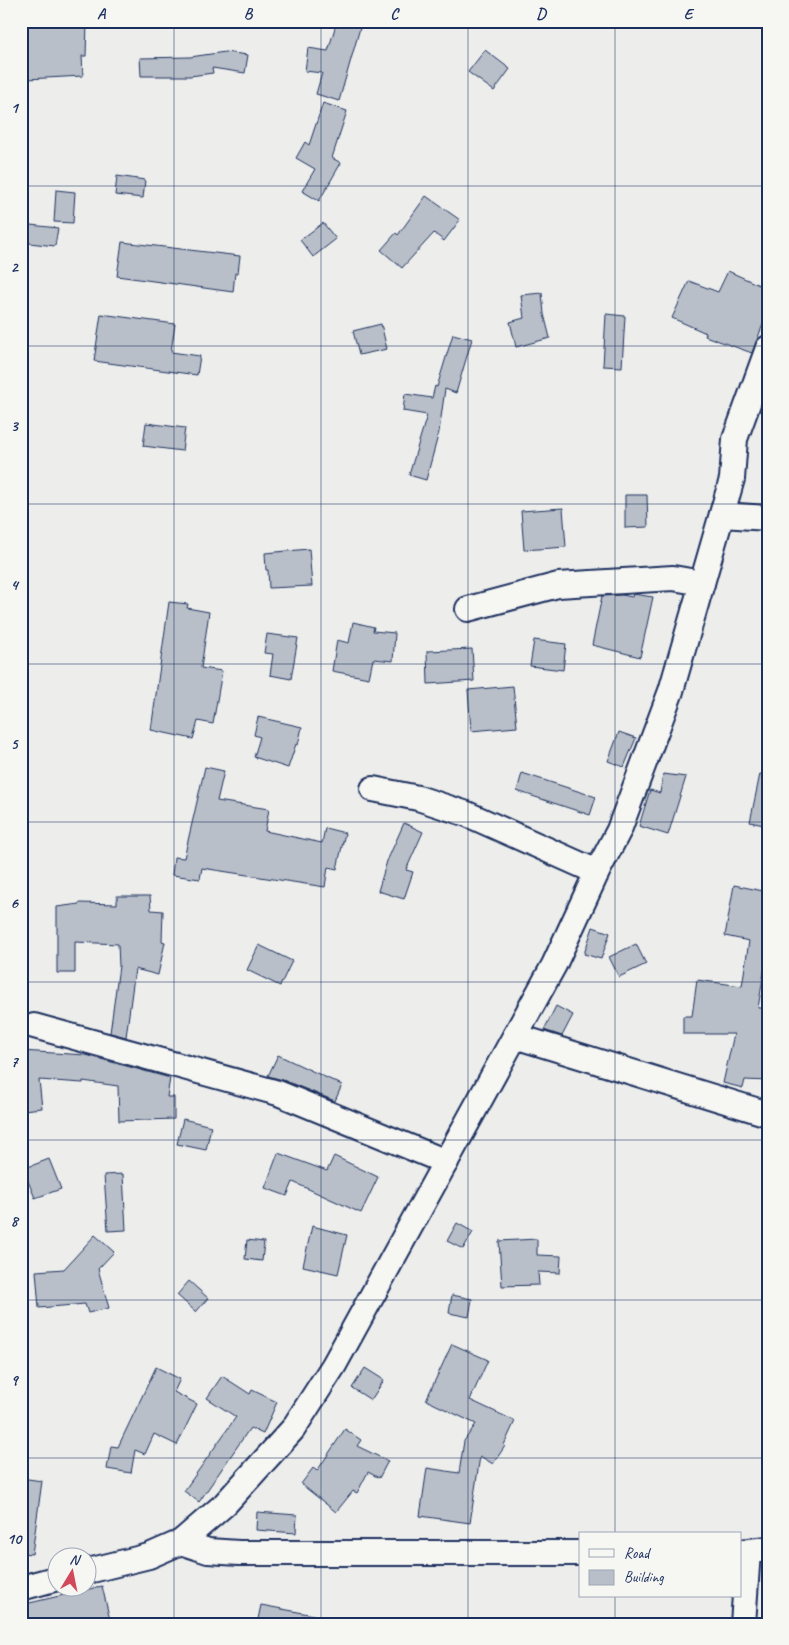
<svg xmlns="http://www.w3.org/2000/svg" width="789" height="1645" font-family="Caveat,sans-serif">
<rect width="100%" height="100%" fill="#edeeec"/>
<filter id="ink" filterUnits="userSpaceOnUse"><feTurbulence type="fractalNoise" baseFrequency=".02" numOctaves="2"/><feDisplacementMap in="SourceGraphic" scale="10" xChannelSelector="R" yChannelSelector="G"/><feConvolveMatrix kernelMatrix="1 2 1 2 8 2 1 2 1" color-interpolation-filters="sRGB"/></filter>
<g filter="url(#ink)">
<!-- building -->
<g fill="#b9bfc8" stroke="#1b2f5e">
<polygon points="27,21 87,23 86,56 82,56 83,76 27,79 25,48"/>
<polygon points="337,21 362,21 339,101 316,94 322,73 305,71 308,48 328,51"/>
<polygon points="485,50 510,69 494,91 468,72"/>
<polygon points="225,52 248,55 245,73 212,68 213,73 190,76 141,76 140,58 190,57"/>
<polygon points="323,103 347,111 332,158 341,163 319,201 302,191 315,169 296,158 305,142 309,145"/>
<polygon points="117,176 145,180 143,198 115,195"/>
<polygon points="56,190 75,192 73,223 54,222"/>
<polygon points="426,196 460,220 444,241 434,233 402,268 381,250 396,233 398,235"/>
<polygon points="323,223 336,239 313,257 300,240"/>
<polygon points="21,224 58,228 55,246 21,242"/>
<polygon points="122,242 240,256 238,273 235,273 233,292 117,276"/>
<polygon points="728,271 768,289 768,311 752,353 705,336 706,333 672,318 689,281 718,292"/>
<polygon points="542,293 544,314 550,338 516,347 510,322 524,318 521,295"/>
<polygon points="101,314 175,324 171,352 200,356 197,375 94,361"/>
<polygon points="606,314 625,316 622,367 603,366"/>
<polygon points="381,324 387,349 359,355 353,331"/>
<polygon points="453,334 472,339 456,393 445,389 439,432 426,480 409,475 427,415 403,411 405,394 432,398 435,386 437,387"/>
<polygon points="146,423 185,428 182,451 143,446"/>
<polygon points="625,495 647,495 648,527 625,528"/>
<polygon points="563,508 566,547 524,550 521,511"/>
<polygon points="309,549 312,586 269,588 268,570 266,570 265,553"/>
<polygon points="633,594 653,597 640,657 592,645 602,596 622,595 632,597"/>
<polygon points="169,602 188,604 187,608 209,612 201,668 222,671 213,724 198,721 193,739 151,730"/>
<polygon points="353,622 374,627 373,631 395,633 393,661 373,659 369,678 332,671 337,640 349,643"/>
<polygon points="267,634 298,638 291,679 270,675 273,654 264,653"/>
<polygon points="534,640 566,644 563,670 530,666"/>
<polygon points="472,649 474,681 428,684 427,651"/>
<polygon points="513,686 517,727 471,731 468,690"/>
<polygon points="258,717 302,727 298,745 296,744 288,768 254,757 260,737 254,735"/>
<polygon points="619,732 636,738 624,767 608,761"/>
<polygon points="205,767 224,771 217,801 269,809 265,831 322,843 325,828 345,833 337,869 328,867 325,887 202,868 200,879 172,875 174,857 184,858"/>
<polygon points="522,773 596,797 590,815 517,791"/>
<polygon points="663,774 686,777 668,835 639,826 650,790 660,793"/>
<polygon points="760,774 768,775 768,826 750,822"/>
<polygon points="404,823 423,832 406,870 413,872 404,899 378,891 387,861"/>
<polygon points="734,885 768,892 768,948 758,1008 768,1008 768,1081 745,1080 743,1088 723,1083 734,1034 683,1034 683,1016 692,1016 697,980 742,986 749,941 725,936"/>
<polygon points="117,896 150,896 151,910 163,911 162,941 165,942 158,975 135,969 126,1037 110,1033 119,966 118,944 75,942 75,973 57,973 57,907 79,904 79,903 117,904"/>
<polygon points="593,927 610,933 601,959 584,954"/>
<polygon points="636,944 646,964 619,977 609,957"/>
<polygon points="259,945 292,961 280,986 247,970"/>
<polygon points="556,1006 573,1015 562,1036 544,1030"/>
<polygon points="21,1051 86,1055 170,1078 167,1097 174,1097 174,1119 119,1121 118,1086 83,1081 83,1083 39,1080 42,1108 23,1110"/>
<polygon points="278,1055 342,1085 335,1101 283,1080 268,1076"/>
<polygon points="183,1119 211,1126 206,1150 177,1144"/>
<polygon points="278,1153 327,1171 334,1156 378,1177 361,1213 293,1182 287,1196 265,1188"/>
<polygon points="49,1159 61,1189 35,1198 23,1169"/>
<polygon points="123,1174 126,1230 108,1231 104,1175"/>
<polygon points="457,1223 473,1232 463,1249 447,1241"/>
<polygon points="312,1226 347,1235 338,1274 303,1266"/>
<polygon points="95,1235 114,1252 98,1269 109,1308 88,1313 85,1304 39,1308 36,1271 64,1269"/>
<polygon points="537,1239 537,1255 561,1256 560,1273 538,1272 539,1285 502,1286 499,1241"/>
<polygon points="247,1240 264,1242 262,1261 245,1259"/>
<polygon points="189,1281 208,1298 196,1312 177,1295"/>
<polygon points="452,1295 472,1299 469,1317 449,1313"/>
<polygon points="452,1344 488,1360 470,1400 515,1421 504,1445 505,1446 493,1464 480,1456 470,1523 420,1516 427,1468 459,1473 464,1441 476,1424 426,1400"/>
<polygon points="156,1367 180,1379 174,1392 197,1404 177,1445 154,1434 145,1454 135,1450 131,1473 107,1469 111,1446 118,1447"/>
<polygon points="365,1368 384,1380 371,1400 352,1388"/>
<polygon points="222,1376 250,1394 252,1390 277,1402 263,1434 250,1428 199,1502 184,1491 236,1417 207,1398"/>
<polygon points="345,1429 361,1440 357,1446 388,1461 379,1478 368,1472 357,1493 353,1491 336,1512 301,1484 313,1468 317,1471"/>
<polygon points="21,1478 42,1481 32,1554 21,1553"/>
<polygon points="257,1512 297,1515 296,1533 256,1530"/>
<polygon points="102,1586 110,1620 94,1624 21,1624 21,1605"/>
<polygon points="261,1605 314,1615 313,1624 257,1624"/>
</g>
<g fill="none" stroke-linecap="round" stroke-linejoin="round">
<defs>
<g id="minor">
<polyline points="722,515 768,518"/>
<polyline points="468,609 558,585 673,578 702,583"/>
<polyline points="373,789 418,798 467,814 597,872"/>
<polyline points="34,1026 278,1093 446,1162"/>
<polyline points="515,1036 768,1114"/>
<polyline points="181,1542 208,1551 239,1553 580,1553"/>
<polyline points="740,1552 768,1549"/>
<polyline points="88,1571 149,1556 181,1542 225,1504 293,1429 334,1365 554,965 597,872 619,830 671,691 732,479 735,439 768,348"/>
<polyline points="21,1588 58,1578"/>
<polyline points="743,1624 748,1552"/>
</g>
</defs>
<!-- minor casing -->
<use href="#minor" stroke="#1b2f5e" stroke-width="28"/>
<!-- minor -->
<use href="#minor" stroke="#f6f6f2" stroke-width="24"/>
</g>
</g>
<!-- grid -->
<path fill="none" stroke="#1b2f5e" stroke-width="1" stroke-opacity="0.55" d="M174,21V1624M321,21V1624M468,21V1624M615,21V1534M21,186H768M21,346H768M21,504H768M21,664H768M21,822H768M21,982H768M21,1140H768M21,1300H768M21,1458H768M615,1596V1624"/>
<!-- margin -->
<rect width="789" height="1645" fill="none" stroke="#f6f6f2" stroke-width="55"/>
<!-- legend -->
<rect x="579" y="1532" width="162" height="65" fill="#f6f6f2" stroke="#9ea6b7"/>
<rect x="589" y="1549" width="25" height="8" fill="#f6f6f2" stroke="#9ea6b7"/>
<text x="624" y="1558" font-size="15" fill="#1b2f5e">Road</text>
<rect x="589" y="1570" width="25" height="15" fill="#b9bfc8" stroke="#9ea6b7"/>
<text x="624" y="1582" font-size="15" fill="#1b2f5e">Building</text>
<!-- north arrow -->
<g transform="translate(72 1572) rotate(10)"><circle r="24" fill="#f6f6f2" stroke="#9ea6b7"/>
<path d="M0-4L9 19L0 12L-9 19Z" fill="#d1495b"/>
<text y="-8" font-size="14" font-weight="bold" text-anchor="middle" fill="#1b2f5e">N</text>
</g>
<rect x="28" y="28" width="734" height="1590" fill="none" stroke="#1b2f5e" stroke-width="2"/>
<g font-size="16" text-anchor="middle" font-weight="bold" fill="#1b2f5e">
<text x="101" y="19">A</text>
<text x="248" y="19">B</text>
<text x="394" y="19">C</text>
<text x="541" y="19">D</text>
<text x="688" y="19">E</text>
<text x="14" y="113">1</text>
<text x="14" y="272">2</text>
<text x="14" y="431">3</text>
<text x="14" y="590">4</text>
<text x="14" y="749">5</text>
<text x="14" y="908">6</text>
<text x="14" y="1067">7</text>
<text x="14" y="1226">8</text>
<text x="14" y="1385">9</text>
<text x="14" y="1544">10</text>
</g>
</svg>
